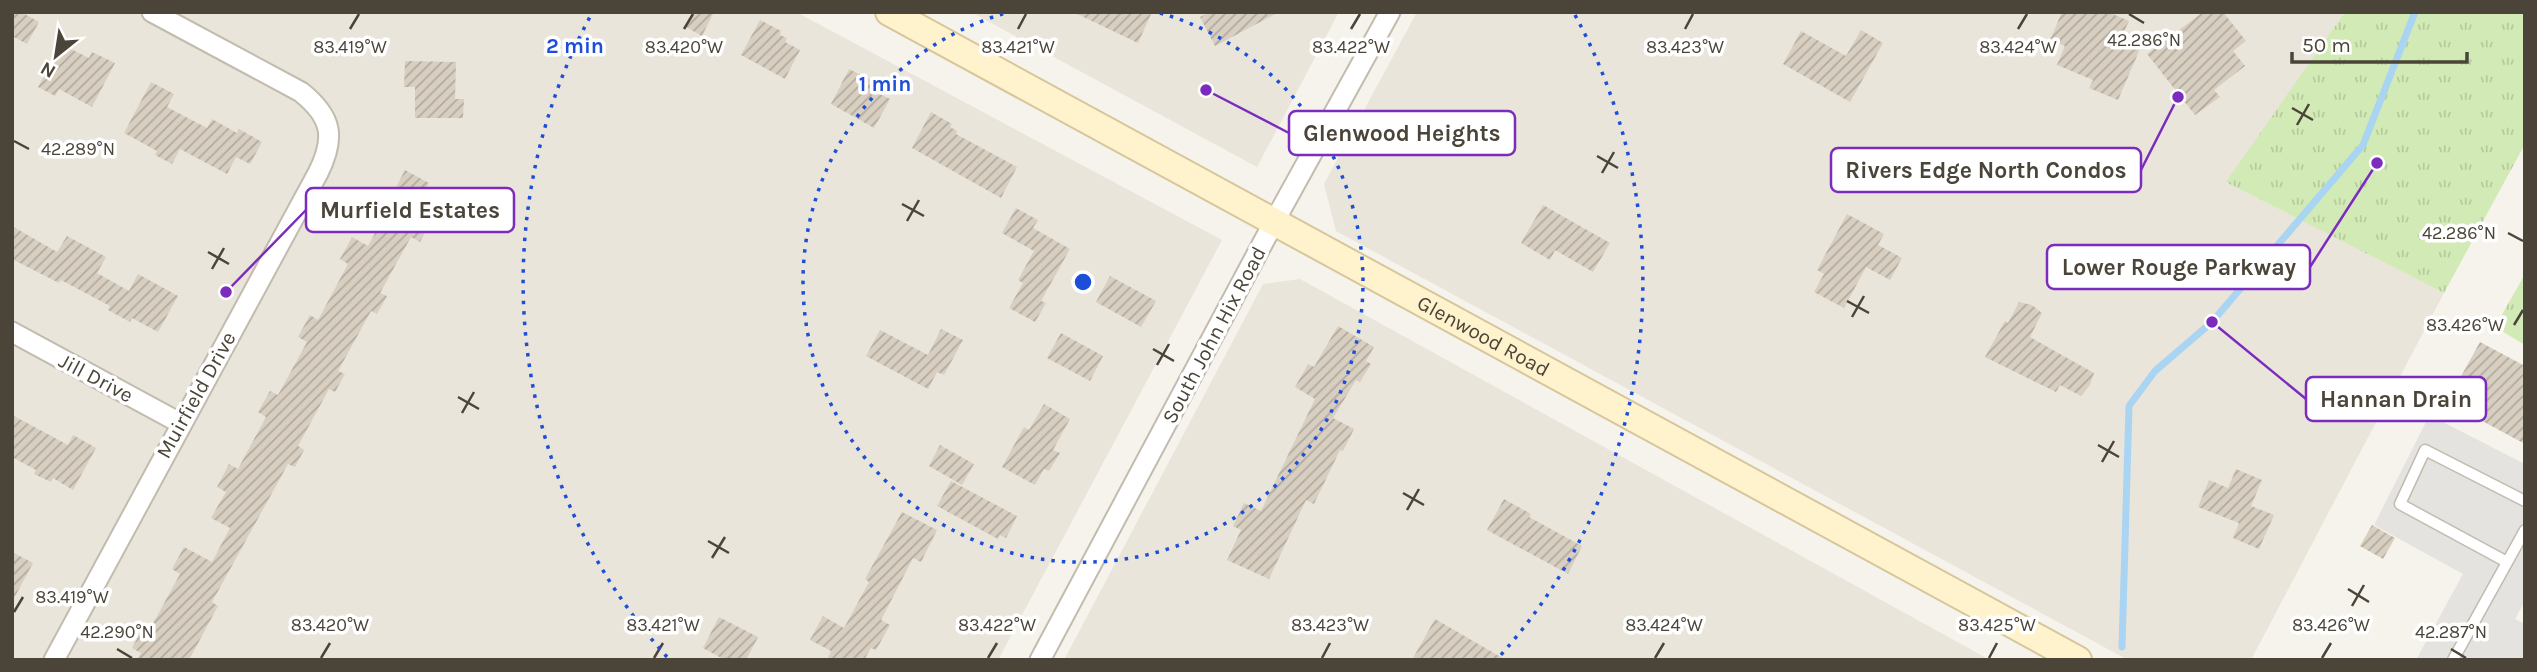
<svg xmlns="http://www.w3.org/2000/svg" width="2537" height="672" font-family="Karla,sans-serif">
<defs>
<pattern id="park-tufts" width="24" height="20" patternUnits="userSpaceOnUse" patternTransform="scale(1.75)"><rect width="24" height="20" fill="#d2eab5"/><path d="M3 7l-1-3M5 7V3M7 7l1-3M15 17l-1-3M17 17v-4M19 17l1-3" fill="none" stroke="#b6ca9c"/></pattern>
<pattern id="building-hatch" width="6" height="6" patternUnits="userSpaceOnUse" patternTransform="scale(1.75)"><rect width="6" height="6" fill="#d8cfc1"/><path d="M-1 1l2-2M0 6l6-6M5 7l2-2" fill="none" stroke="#b1aa9e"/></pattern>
</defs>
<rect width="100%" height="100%" fill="#f6f3ec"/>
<!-- residential -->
<g fill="#eae5da">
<polygon points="12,12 796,12 1222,240 998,660 12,660"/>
<polygon points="971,12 1339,12 1257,167"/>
<polygon points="1417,12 2345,12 2227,182 2444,293 2251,660 2128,660 1336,231 1324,184"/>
<polygon points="1300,279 1990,660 1064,660 1263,284"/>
</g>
<!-- park -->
<g fill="url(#park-tufts)">
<polygon points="2345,12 2525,12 2525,144 2444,293 2226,182"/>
<polygon points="2525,274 2525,345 2495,327"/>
</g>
<!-- parking -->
<polygon fill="#e5e3e0" points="2433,417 2525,464 2525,601 2515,619 2525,624 2525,660 2416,660 2463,574 2374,525 2426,422 2430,423"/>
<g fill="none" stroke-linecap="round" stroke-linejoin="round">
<!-- stream -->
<polyline stroke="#a9d4f2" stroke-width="7" points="2122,647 2129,406 2155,371 2212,322 2363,145 2415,12"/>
</g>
<!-- building -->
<g fill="url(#building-hatch)">
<polygon points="12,12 21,12 39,22 27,44 12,36"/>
<polygon points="694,12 714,12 702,36 686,27"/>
<polygon points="1073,12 1152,12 1138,43"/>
<polygon points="1210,12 1279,12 1215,46 1200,17"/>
<polygon points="2062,12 2108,12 2129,21 2120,40 2140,49 2118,100 2089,88 2093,80 2057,65 2065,46 2050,40"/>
<polygon points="2203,12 2223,12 2246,41 2233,51 2245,66 2214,90 2220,97 2195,115 2147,54"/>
<polygon points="760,20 781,31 780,35 787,38 785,42 800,50 785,79 741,55"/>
<polygon points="1861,30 1883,43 1850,102 1783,64 1801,31 1846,56"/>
<polygon points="61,44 89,58 92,52 115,63 92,107 59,89 55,96 38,87"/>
<polygon points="405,61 456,62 455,99 464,99 463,118 415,118 415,87 404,87"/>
<polygon points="849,69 871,80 869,83 876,87 874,91 890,99 874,128 831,104"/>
<polygon points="151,82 174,94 167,107 207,128 212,119 237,133 239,129 262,142 250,164 236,157 227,174 180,149 172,164 155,155 157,151 124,133"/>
<polygon points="931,112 952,124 950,127 957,131 956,134 1017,167 1001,198 912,148"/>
<polygon points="405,170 429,183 423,194 440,204 420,242 411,237 380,293 387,296 377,314 371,311 338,371 345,374 335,392 329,389 298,446 304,450 295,467 288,464 212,602 218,606 189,660 137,660 141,653 132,648 144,626 150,629 180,574 172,569 184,547 212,562 230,528 211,518 226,492 217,487 229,464 238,469 266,417 258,412 270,391 278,395 307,342 298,337 310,315 318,320 348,264 340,259 352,237 368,246 396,195 393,193"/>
<polygon points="1543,205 1610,243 1593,272 1555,250 1550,260 1521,243"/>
<polygon points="1016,208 1038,220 1033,228 1070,249 1041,301 1046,303 1035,322 1009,308 1023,283 1018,280 1034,251 1002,233"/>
<polygon points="1847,214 1884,234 1878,245 1902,258 1890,280 1866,267 1844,308 1814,292 1824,274 1817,270"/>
<polygon points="12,226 57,252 67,236 106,257 97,273 129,291 138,274 178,296 158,332 132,318 130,322 108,310 110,306 61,280 59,283 12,259"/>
<polygon points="1110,276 1156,301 1141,327 1096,302"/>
<polygon points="2019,302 2032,305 2042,313 2030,337 2094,373 2090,385 2081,396 2060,385 2056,392 1985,357 2005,321 2008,323"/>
<polygon points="1338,326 1374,347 1366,361 1371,364 1360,382 1356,380 1333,418 1354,429 1343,451 1340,450 1314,504 1306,500 1269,579 1227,560 1241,530 1233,526 1244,503 1261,511 1315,399 1295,387 1308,364 1314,367"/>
<polygon points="941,329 963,340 944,375 937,372 928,389 866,356 880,330 928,355"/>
<polygon points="1061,333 1103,356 1090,381 1047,358"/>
<polygon points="2480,342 2525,366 2525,444 2447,402"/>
<polygon points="1044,404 1070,419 1053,450 1060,453 1049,471 1044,469 1035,485 1002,467 1024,427 1029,430"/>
<polygon points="12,415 68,445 73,435 96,448 73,490 53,478 51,482 34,474 36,470 12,457"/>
<polygon points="940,445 974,464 962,485 929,466"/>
<polygon points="2236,469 2262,480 2251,506 2274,515 2259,549 2233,538 2239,523 2198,507 2209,480 2228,488"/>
<polygon points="951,481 1017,516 1006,538 1000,535 998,539 937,506"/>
<polygon points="1504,499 1531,514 1529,517 1582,546 1568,574 1487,530"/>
<polygon points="902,512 937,530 921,562 913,558 881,620 890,625 876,650 871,648 864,660 827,660 831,651 810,640 823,616 844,628 869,582 865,579"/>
<polygon points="2372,525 2395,538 2383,559 2360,546"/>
<polygon points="12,552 33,563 12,602"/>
<polygon points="719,617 758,637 746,660 725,660 703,648"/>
<polygon points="1435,619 1506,660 1412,660"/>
</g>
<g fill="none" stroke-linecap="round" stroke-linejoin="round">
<defs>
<g id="lane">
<polyline points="2507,562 2400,504 2425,450 2525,501"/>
<polyline points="2453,660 2525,530"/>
</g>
<g id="street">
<polyline points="12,332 180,423"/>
<path d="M54,660L318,173C336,137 332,117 301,92L152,12"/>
<polyline points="1040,660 1274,222 1390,12"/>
</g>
<g id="secondary">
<path id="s1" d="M889,12L2078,660"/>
</g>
</defs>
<!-- lane casing -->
<use href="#lane" stroke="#c2bbae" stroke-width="13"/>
<!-- street casing -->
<use href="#street" stroke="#c2bbae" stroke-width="23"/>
<!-- secondary casing -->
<use href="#secondary" stroke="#d6c79b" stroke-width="30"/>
<!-- lane -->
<use href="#lane" stroke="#fff" stroke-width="10"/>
<!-- street -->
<use href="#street" stroke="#fff" stroke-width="19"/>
<!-- secondary -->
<use href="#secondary" stroke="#fff3cd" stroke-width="26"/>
</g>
<!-- ticks -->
<path fill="none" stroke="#4b4439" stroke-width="2.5" d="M2129,14L2144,23M350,29L359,14M684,29L693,14M1018,29L1026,14M1351,29L1360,14M1685,29L1693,14M2018,29L2027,14M2292,108L2313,120M2297,125L2309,104M14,141L29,149M1597,156L1618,168M1602,173L1614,152M902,204L924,216M907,221L919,200M2508,233L2523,241M208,252L229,264M212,269L224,248M1847,301L1869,313M1852,317L1864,296M2514,325L2523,310M1153,349L1174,361M1157,365L1169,344M458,397L479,409M462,413L474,392M2098,445L2119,457M2102,462L2114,441M1403,493L1424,505M1407,510L1419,489M708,541L729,553M712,558L725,537M2348,589L2369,602M2352,606L2364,585M14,612L23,597M117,649L132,658M2451,649L2466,658M321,658L330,643M654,658L663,643M988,658L997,643M1322,658L1330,643M1655,658L1664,643M1989,658L1997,643M2322,658L2331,643"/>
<!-- distance rings -->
<g fill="none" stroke="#1d4ed8" stroke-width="3.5" stroke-dasharray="3.5 7">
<path d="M1160 13A280 280 0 1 1 1006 13"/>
<path d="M667 657A560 560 0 0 1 591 15M1575 15A560 560 0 0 1 1499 657"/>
</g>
<g text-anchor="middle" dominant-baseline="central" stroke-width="7" stroke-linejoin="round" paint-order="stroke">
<!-- street labels -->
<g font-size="21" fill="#4b4439" stroke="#fff">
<text transform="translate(1214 335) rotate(-62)">South John Hix Road</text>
<text stroke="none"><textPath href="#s1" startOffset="677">Glenwood Road</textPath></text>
<text transform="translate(96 378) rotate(28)">Jill Drive</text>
<text transform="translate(196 395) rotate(-61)">Muirfield Drive</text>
</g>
</g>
<g font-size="18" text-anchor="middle" fill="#4b4439" stroke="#fff" stroke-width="7" stroke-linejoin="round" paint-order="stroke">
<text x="2144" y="46">42.286°N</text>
<text x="350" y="53">83.419°W</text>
<text x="684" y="53">83.420°W</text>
<text x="1018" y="53">83.421°W</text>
<text x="1351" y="53">83.422°W</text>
<text x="1685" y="53">83.423°W</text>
<text x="2018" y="53">83.424°W</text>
<text x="78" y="155">42.289°N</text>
<text x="2459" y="239">42.286°N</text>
<text x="2465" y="331">83.426°W</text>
<text x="72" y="603">83.419°W</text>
<text x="330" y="631">83.420°W</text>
<text x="663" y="631">83.421°W</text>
<text x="997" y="631">83.422°W</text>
<text x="1330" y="631">83.423°W</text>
<text x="1664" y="631">83.424°W</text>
<text x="1997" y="631">83.425°W</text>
<text x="2331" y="631">83.426°W</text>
<text x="117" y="638">42.290°N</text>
<text x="2451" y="638">42.287°N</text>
</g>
<circle cx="1083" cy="282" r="10" fill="#1d4ed8" stroke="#fff" stroke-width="3.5"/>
<g font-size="21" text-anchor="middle" font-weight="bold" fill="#1d4ed8" stroke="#fff" stroke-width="7" stroke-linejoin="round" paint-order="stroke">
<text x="575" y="53">2 min</text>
<text x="885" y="91">1 min</text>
</g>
<!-- callouts -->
<path fill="none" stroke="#7b2cbf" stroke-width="2.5" d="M1206 90L1289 133M2178 97L2141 170M226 292L306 210M2377 163L2310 267M2212 322L2306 399"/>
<g fill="#7b2cbf" stroke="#fff" stroke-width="2.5">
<circle cx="1206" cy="90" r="7"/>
<circle cx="2178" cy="97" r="7"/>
<circle cx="226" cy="292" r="7"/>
<circle cx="2377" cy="163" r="7"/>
<circle cx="2212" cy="322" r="7"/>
</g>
<g fill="#fff" stroke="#7b2cbf" stroke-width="2.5">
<rect x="1289" y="111" width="226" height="44" rx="7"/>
<rect x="1831" y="148" width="310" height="44" rx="7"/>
<rect x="306" y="188" width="208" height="44" rx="7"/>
<rect x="2047" y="245" width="263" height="44" rx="7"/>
<rect x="2306" y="377" width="180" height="44" rx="7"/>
</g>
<g font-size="23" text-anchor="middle" font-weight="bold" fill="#4b4439">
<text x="1402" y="141">Glenwood Heights</text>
<text x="1986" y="178">Rivers Edge North Condos</text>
<text x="410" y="218">Murfield Estates</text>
<text x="2179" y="275">Lower Rouge Parkway</text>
<text x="2396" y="407">Hannan Drain</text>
</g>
<!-- border -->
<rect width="2537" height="672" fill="none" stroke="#4b4439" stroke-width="28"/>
<!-- north arrow -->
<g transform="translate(56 56) rotate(210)" stroke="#ffffff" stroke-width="5" paint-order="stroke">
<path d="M0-5L12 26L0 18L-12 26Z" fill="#4b4439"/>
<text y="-10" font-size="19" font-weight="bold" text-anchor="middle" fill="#4b4439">N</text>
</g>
<!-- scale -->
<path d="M2292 52v10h175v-10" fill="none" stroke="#4b4439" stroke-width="3.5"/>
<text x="2302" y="52" font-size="21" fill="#4b4439" stroke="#ffffff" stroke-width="5" paint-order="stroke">50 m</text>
</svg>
